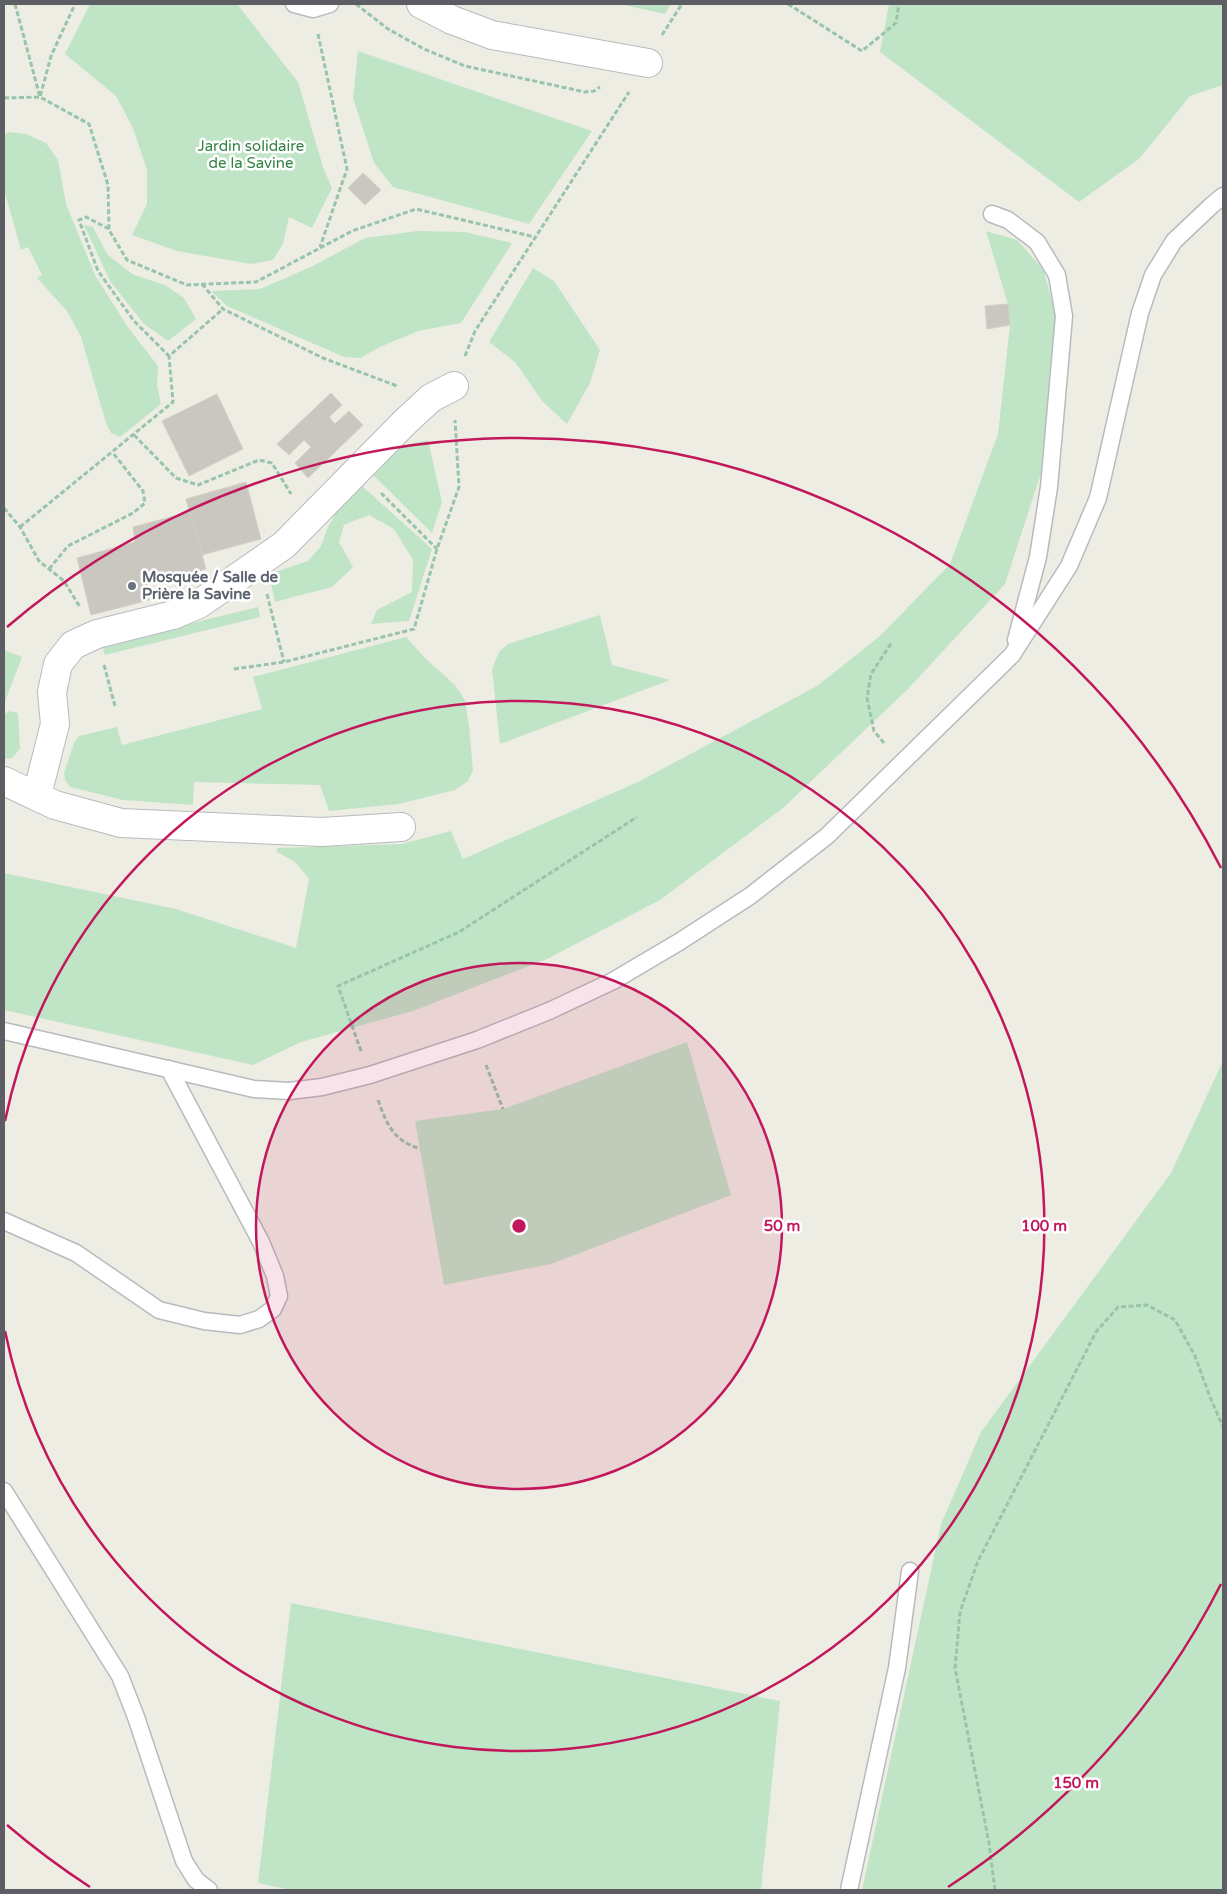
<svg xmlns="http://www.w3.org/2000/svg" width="1227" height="1894" font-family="'Varela Round',sans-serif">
<rect width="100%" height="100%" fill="#eeede4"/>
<!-- green -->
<g fill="#c0e5c6">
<polygon points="90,4 237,4 298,82 323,167 332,188 312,228 289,217 283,244 273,260 251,264 177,251 132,235 147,204 147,170 133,128 116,96 65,54"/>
<polygon points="619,4 671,4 665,14"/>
<polygon points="889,4 1223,4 1223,85 1190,96 1140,158 1079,202 880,52"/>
<polygon points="358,51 592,131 529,224 393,187 374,163 353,98"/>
<polygon points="9,132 26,134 46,143 58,160 66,204 95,275 127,326 158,366 157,385 161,404 120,437 111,433 106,423 81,337 67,311 37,278 42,275 28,247 21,250 4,189 4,134"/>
<polygon points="84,225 93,227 107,254 132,274 165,285 184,298 196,319 168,341 144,324 110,281"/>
<polygon points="417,231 465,232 512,243 461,323 418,331 380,347 360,358 344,357 227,306 211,291 260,289 313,266 365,238"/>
<polygon points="986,231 1017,240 1043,269 1056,315 1043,467 1005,584 907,690 783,808 660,900 547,959 413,1011 301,1042 253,1065 4,1010 4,873 176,909 296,948 309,879 295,862 277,852 277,848 402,844 451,831 463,859 638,782 817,686 880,636 950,564 998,434 1010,325 1008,304"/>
<polygon points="533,268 554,281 600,350 590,383 567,424 542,401 516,363 489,342"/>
<polygon points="428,440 442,502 432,533 370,472 392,448"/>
<polygon points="361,485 432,549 409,621 371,624 377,610 412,592 413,560 394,529 369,515 344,525 339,542 353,567 332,587 275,602 269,574 308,561 321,546 328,527 343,501"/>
<polygon points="258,607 260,617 105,655 102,645"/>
<polygon points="600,615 612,665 670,680 500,744 492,669 499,652 508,644"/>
<polygon points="406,637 425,658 455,685 465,700 469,726 473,770 468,781 455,790 399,804 329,811 320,785 194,782 193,805 123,800 70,787 65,780 64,773 74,743 79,736 117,727 122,745 262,709 253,677"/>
<polygon points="4,650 22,657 4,704"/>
<polygon points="10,711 18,713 20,749 12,758 4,759 4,714"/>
<polygon points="687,1042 731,1195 551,1264 444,1285 415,1121 503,1109"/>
<polygon points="1223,1061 1223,1890 862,1890 941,1524 981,1432 1171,1173"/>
<polygon points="291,1603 780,1701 761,1890 290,1890 258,1883"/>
</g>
<!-- building -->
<g fill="#cac7c1" stroke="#d3d0c2">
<polygon points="363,173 381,190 365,205 348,188"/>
<polygon points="1008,304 1010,325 987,329 985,306"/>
<polygon points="331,393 342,405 329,417 335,424 349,411 363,425 308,478 295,463 311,447 304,440 289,455 277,444"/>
<polygon points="217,394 243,449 189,476 162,421"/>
<polygon points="246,482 261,539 202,555 186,499"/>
<polygon points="190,512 206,569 146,585 149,600 91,615 77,558 135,542 133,527"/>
</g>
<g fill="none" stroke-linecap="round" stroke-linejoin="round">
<defs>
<g id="lane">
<polyline points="294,4 313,9 330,4"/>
<polyline points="992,214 1008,220 1037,242 1057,275 1064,316 1049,487 1038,557 1016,640"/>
<polyline points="4,1031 254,1089 289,1091 322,1087 370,1075 477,1040 549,1011 613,981 679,942 750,896 827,836 1012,655 1069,566 1098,498 1140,313 1153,275 1174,241 1212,205 1223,196"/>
<polyline points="4,1221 76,1253 159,1310 204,1321 240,1325 259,1319 273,1309 279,1296 275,1276 261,1242 169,1069"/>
<polyline points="4,1491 120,1676 136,1717 184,1861 196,1880 209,1890"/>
<polyline points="849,1890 897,1668 910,1571"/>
</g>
<g id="street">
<polyline points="421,4 452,20 492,35 648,63"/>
<polyline points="4,781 55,805 121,823 322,832 401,827"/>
<polyline points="37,795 55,724 52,692 58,664 73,645 97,634 173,615 199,604 284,545 405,422 431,398 454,386"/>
</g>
</defs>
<!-- lane casing -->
<use href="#lane" stroke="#b9babf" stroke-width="19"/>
<!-- street casing -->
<use href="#street" stroke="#b9babf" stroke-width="30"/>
<!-- path -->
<g stroke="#98c4ab" stroke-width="3" stroke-dasharray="5 2.5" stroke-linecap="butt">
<polyline points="15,4 40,97 51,56 75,4"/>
<polyline points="356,4 388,29 424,49 465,66 585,92 594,91 600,87"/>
<polyline points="788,4 862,51 896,23 899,4"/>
<polyline points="318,34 347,169 320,247"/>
<polyline points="662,35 682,4"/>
<polyline points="4,98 40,97 89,124 108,185 109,230 127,260 187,285 256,282 352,231 416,209 535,237"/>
<polyline points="109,229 86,217 79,220 98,271 134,321 169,356"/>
<polyline points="202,284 223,309 323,358 397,386"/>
<polyline points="465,356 475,331 629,92"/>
<polyline points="134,435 176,478 198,485 259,460 272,463 291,494"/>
<polyline points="381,493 437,549"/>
<polyline points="4,508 20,527 39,561 64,581 80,607"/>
<polyline points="20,527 173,402 169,356 223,309"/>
<polyline points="49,569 68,546 133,513 145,503 143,491 113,453"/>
<polyline points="267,594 284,662"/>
<polyline points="104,665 115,706"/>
<polyline points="234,669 284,662 414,629 437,549 459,487 455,420"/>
<polyline points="884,743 874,731 867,698 871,674 892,642"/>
<polyline points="361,1051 338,986 459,932 637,817"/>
<polyline points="486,1065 503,1109"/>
<path d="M378,1100C387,1125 393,1140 420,1149"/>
<polyline points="995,1890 989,1843 955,1668 960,1612 978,1561 1096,1332 1118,1307 1147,1305 1175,1320 1195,1356 1210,1397 1223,1427"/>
</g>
<!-- lane -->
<use href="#lane" stroke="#fff" stroke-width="16"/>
<!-- street -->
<use href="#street" stroke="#fff" stroke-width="28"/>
</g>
<!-- distance rings -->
<circle cx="519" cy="1226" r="263" fill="#c2185b" fill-opacity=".12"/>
<g fill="none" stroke="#c2185b" stroke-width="2.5">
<circle cx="519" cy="1226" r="263"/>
<path d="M5 1121A525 525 0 1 1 5 1331"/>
<path d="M1221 1584A788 788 0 0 1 948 1887M90 1887A788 788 0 0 1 7 1825M7 627A788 788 0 0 1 1221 868"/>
</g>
<!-- markers -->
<circle fill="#6b7280" stroke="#fff" stroke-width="2" cx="132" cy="586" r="5"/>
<g text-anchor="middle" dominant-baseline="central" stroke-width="5" stroke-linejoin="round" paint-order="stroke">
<!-- park labels -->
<g font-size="15" fill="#358143" stroke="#fff">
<text x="251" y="146">Jardin solidaire<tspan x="251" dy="17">de la Savine</tspan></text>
</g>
<!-- worship labels -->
<g font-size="15" font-weight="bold" fill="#5b616d" stroke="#fff" text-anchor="start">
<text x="142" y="577">Mosquée / Salle de<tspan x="142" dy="17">Prière la Savine</tspan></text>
</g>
</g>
<circle cx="519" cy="1226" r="8" fill="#c2185b" stroke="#fff" stroke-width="2.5"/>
<g font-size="15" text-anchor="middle" font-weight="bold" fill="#c2185b" stroke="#fff" stroke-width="5" stroke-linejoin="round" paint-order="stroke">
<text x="782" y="1231">50 m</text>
<text x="1044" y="1231">100 m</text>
<text x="1076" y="1788">150 m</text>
</g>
<!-- border -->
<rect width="1227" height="1894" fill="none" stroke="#5c5e64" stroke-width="10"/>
</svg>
